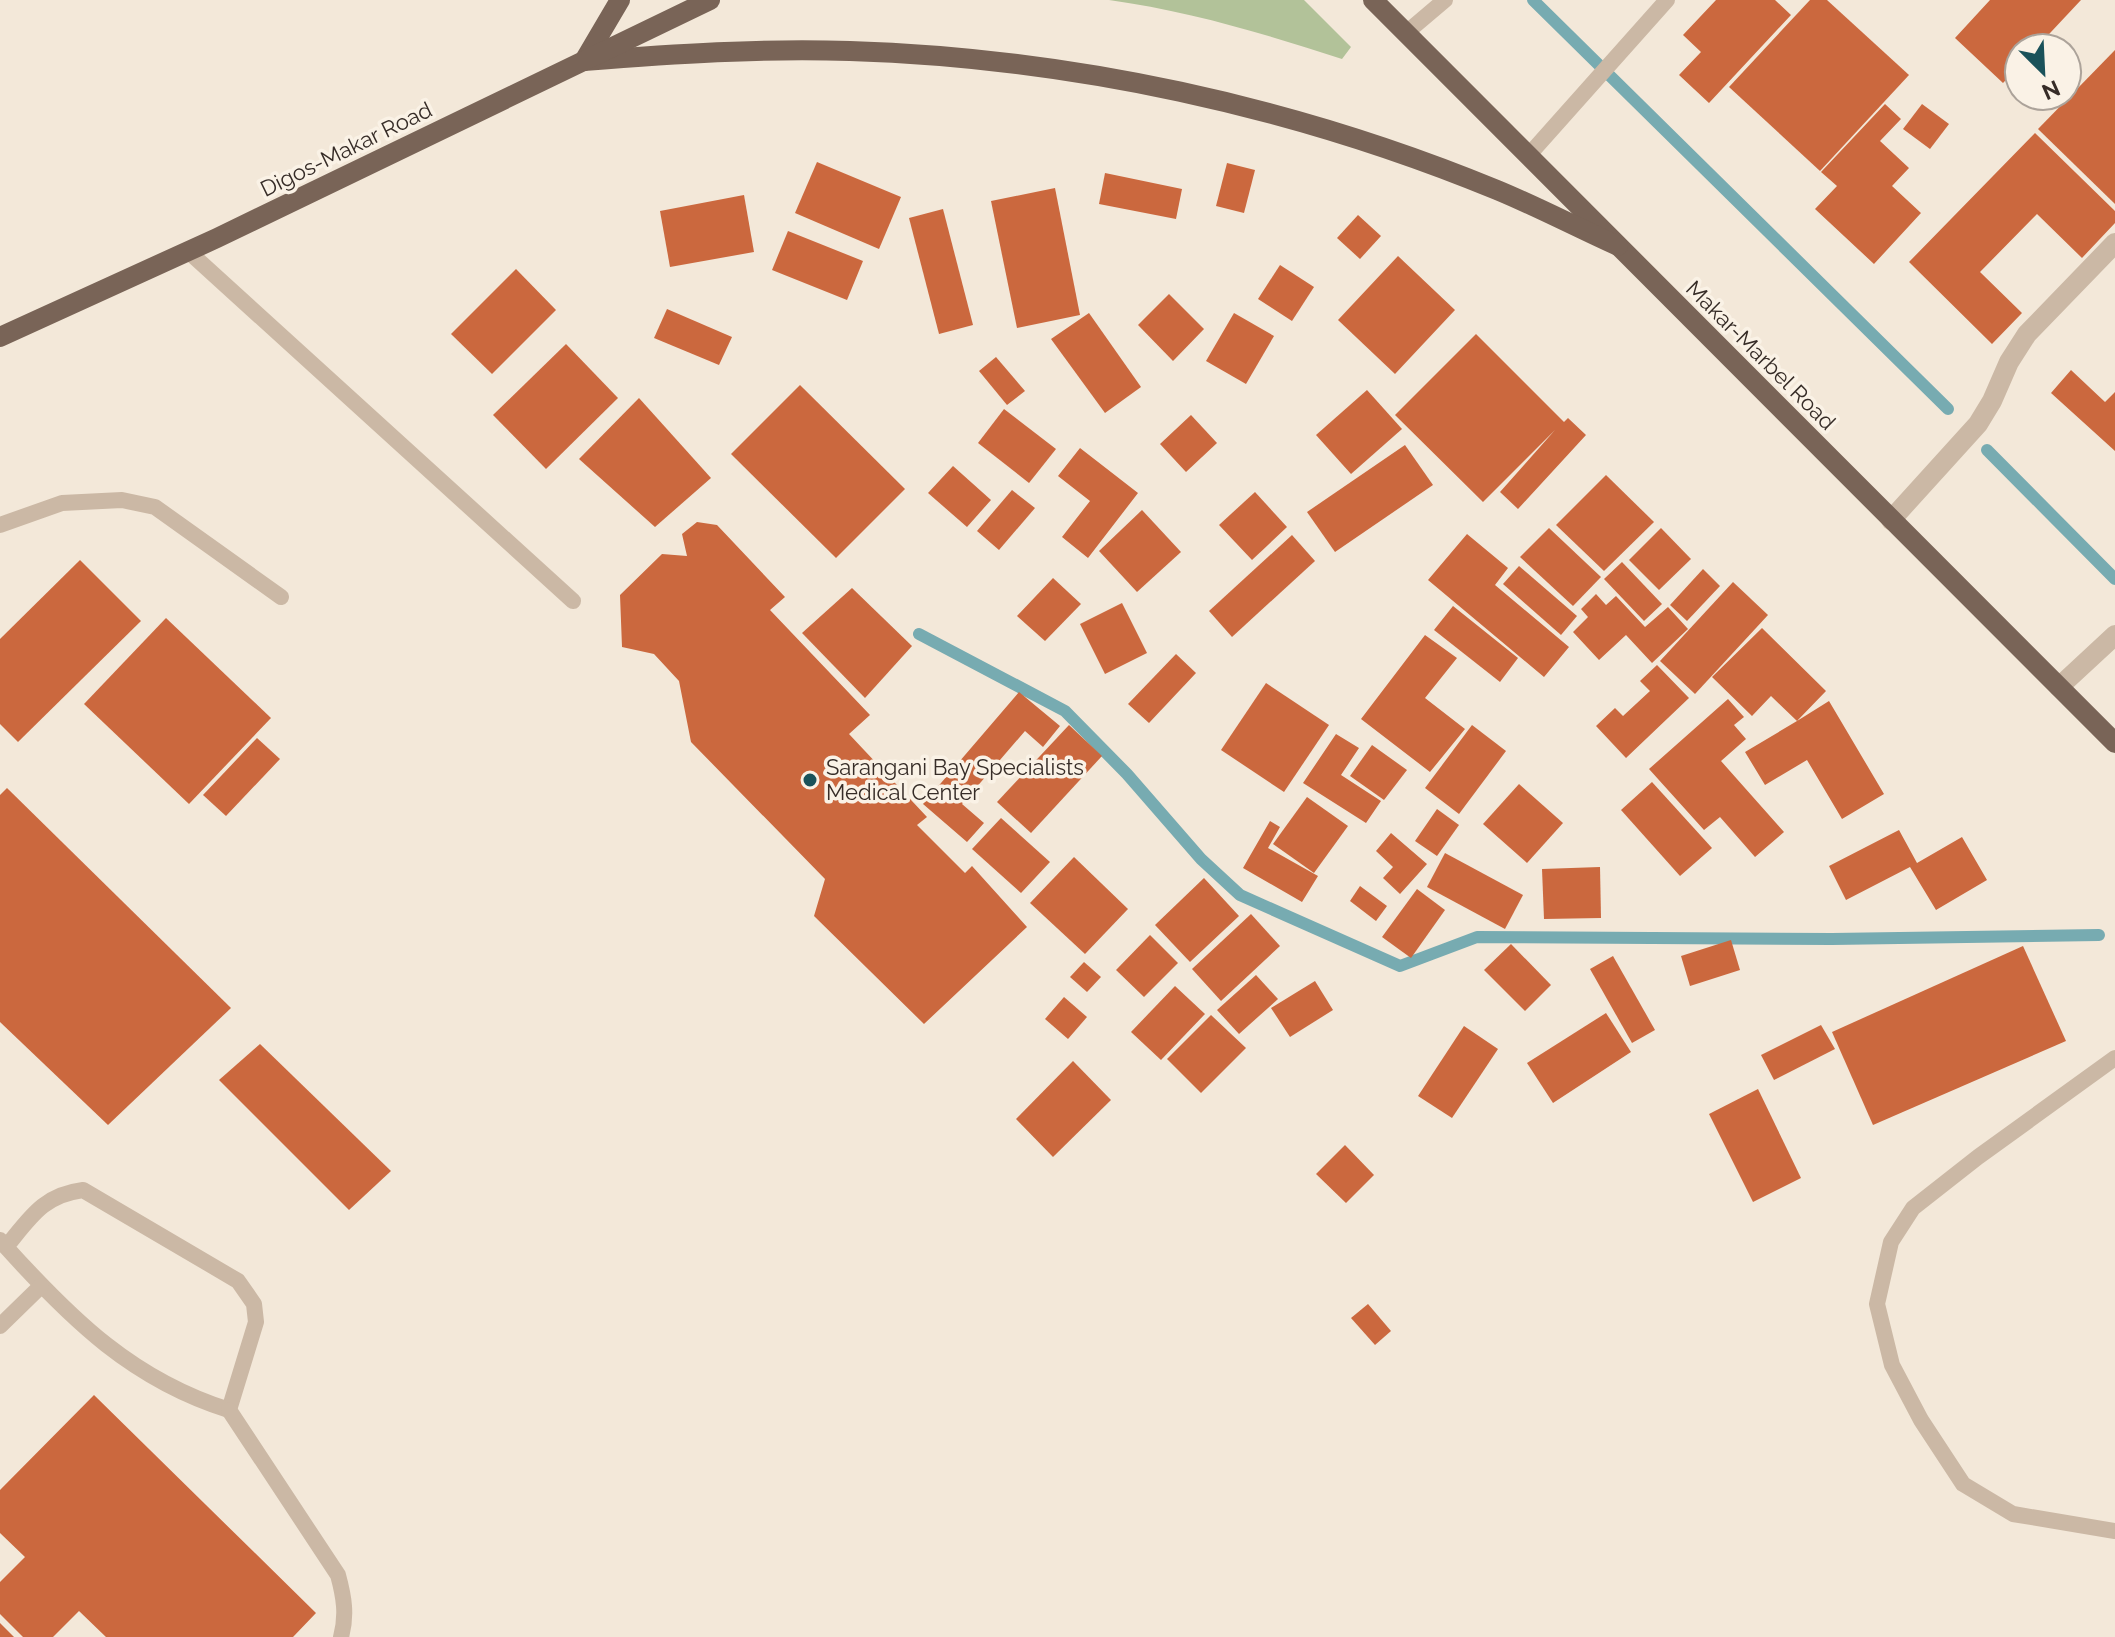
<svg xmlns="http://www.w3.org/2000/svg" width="2115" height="1637" font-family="Raleway,sans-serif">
<rect width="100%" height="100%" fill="#f3e8d9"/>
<!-- green -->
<path fill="#b2c299" d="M1109,0H1304L1351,47L1342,59C1265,34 1189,11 1109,0Z"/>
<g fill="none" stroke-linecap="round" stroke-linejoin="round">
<!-- stream -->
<g stroke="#77abb1" stroke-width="12">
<polyline points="1533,0 1948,409"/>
<polyline points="1987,450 2115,579"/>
<polyline points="919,634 1065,711 1127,774 1201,859 1240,895 1400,966 1477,937 1832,939 2099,935"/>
</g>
</g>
<!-- building -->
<g fill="#cb683e">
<polygon points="1716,0 1775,0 1791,15 1709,103 1679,75 1701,52 1683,35"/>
<polygon points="1810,0 1827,0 1909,75 1820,171 1729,87"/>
<polygon points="1990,0 2081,0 2036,48 2019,48 2019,66 2003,83 1955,38"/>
<polygon points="2115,50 2115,204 2038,129"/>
<polygon points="1885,104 1901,119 1880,141 1909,168 1892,186 1921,213 1874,264 1815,209 1837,186 1821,172"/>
<polygon points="1922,104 1949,124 1930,149 1903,129"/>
<polygon points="2035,133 2115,211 2115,223 2082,258 2037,214 1980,272 2022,313 1992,344 1909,262"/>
<polygon points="817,162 901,197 879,249 795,213"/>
<polygon points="1227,163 1255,170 1244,213 1216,206"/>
<polygon points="1105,173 1182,189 1176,219 1099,204"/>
<polygon points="1055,188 1080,315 1017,328 991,201"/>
<polygon points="744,195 754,252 670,267 660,211"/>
<polygon points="943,209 973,325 939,334 909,218"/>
<polygon points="1358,215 1381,236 1360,259 1337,238"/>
<polygon points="788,231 863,261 847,300 772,270"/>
<polygon points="1398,256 1455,310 1395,374 1338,320"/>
<polygon points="1280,265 1314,287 1292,321 1258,299"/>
<polygon points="516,269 556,310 492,374 451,334"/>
<polygon points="1169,294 1204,329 1173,361 1138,325"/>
<polygon points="667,309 732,337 719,365 654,338"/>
<polygon points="1089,313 1141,387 1105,413 1051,339"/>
<polygon points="1234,313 1274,336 1246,384 1206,361"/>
<polygon points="1476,334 1564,422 1568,418 1586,435 1518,509 1500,492 1555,430 1483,502 1395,415"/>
<polygon points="566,344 618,398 546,469 493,415"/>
<polygon points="996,357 1025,391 1007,405 979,371"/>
<polygon points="2071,370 2105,402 2115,392 2115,451 2051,393"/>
<polygon points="800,385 905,489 836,558 731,454"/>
<polygon points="1367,390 1402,429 1351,474 1316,435"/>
<polygon points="639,398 711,478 655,527 579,459"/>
<polygon points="1004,409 1056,449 1029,483 978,443"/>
<polygon points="1191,415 1217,443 1186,472 1160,444"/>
<polygon points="1405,445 1433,485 1335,552 1307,512"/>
<polygon points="1080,448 1138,493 1088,558 1062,537 1090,501 1058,476"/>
<polygon points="953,466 991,500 967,527 928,493"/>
<polygon points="1606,475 1654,522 1604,571 1556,525"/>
<polygon points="1012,490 1035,508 999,550 977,531"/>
<polygon points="1255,492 1287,527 1252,560 1219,525"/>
<polygon points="1142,510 1181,552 1137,592 1099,551"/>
<polygon points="697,522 717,525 785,597 770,610 870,715 849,734 927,817 917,825 965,873 972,866 1027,927 924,1024 814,916 825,879 691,742 679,681 654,654 622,647 620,595 662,554 687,556 682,534"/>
<polygon points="1549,528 1601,577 1573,606 1520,557"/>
<polygon points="1661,528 1691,559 1659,590 1629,560"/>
<polygon points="1467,534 1508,568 1495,585 1569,647 1544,677 1428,580"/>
<polygon points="1292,535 1315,561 1232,637 1209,611"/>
<polygon points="80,560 141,621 18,742 0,724 0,639"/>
<polygon points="1622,562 1662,604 1644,621 1604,579"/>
<polygon points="1519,566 1577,616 1561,635 1503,584"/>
<polygon points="1703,569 1720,586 1687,621 1670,605"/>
<polygon points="1053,578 1081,604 1045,641 1017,616"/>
<polygon points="1733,582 1768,615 1695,694 1660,661"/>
<polygon points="852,588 912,646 865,698 802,633"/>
<polygon points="1596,594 1606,605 1616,596 1645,627 1668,607 1688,629 1652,663 1626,635 1599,660 1573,632 1588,617 1581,609"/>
<polygon points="1122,603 1147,653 1105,674 1080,624"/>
<polygon points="1453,606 1518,658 1500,682 1434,630"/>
<polygon points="166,618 271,718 189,804 84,704"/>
<polygon points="1762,628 1826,691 1797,721 1829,701 1884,794 1842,819 1807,760 1765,785 1745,752 1797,721 1771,696 1752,716 1712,677"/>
<polygon points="1425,635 1457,658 1425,698 1465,729 1430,772 1361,719"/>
<polygon points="1176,654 1196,673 1149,723 1128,704"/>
<polygon points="1657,665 1689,698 1626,758 1596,726 1615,708 1623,716 1650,691 1640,681"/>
<polygon points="1266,683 1329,725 1284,792 1221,750"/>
<polygon points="1019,692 1060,726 1043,747 1025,731 962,804 984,823 967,842 923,804"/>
<polygon points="1728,699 1744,717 1734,725 1746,739 1721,761 1784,832 1755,857 1720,817 1704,830 1649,769"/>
<polygon points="1069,725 1102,756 1031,833 997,802"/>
<polygon points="1472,725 1506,751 1459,814 1425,788"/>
<polygon points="1336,734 1359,748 1341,775 1381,801 1366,823 1303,783"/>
<polygon points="257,738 280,759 226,816 203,795"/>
<polygon points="1372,745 1407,770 1384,800 1350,776"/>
<polygon points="1652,782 1712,848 1680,876 1621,810"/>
<polygon points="1519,784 1563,823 1527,863 1483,824"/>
<polygon points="7,788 231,1008 108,1125 0,1022 0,795"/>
<polygon points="1307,797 1348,826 1314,873 1273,844"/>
<polygon points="1437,809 1459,825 1437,856 1415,841"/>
<polygon points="1001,818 1050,862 1021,893 972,849"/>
<polygon points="1270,821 1280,827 1268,848 1318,876 1302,902 1243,868"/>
<polygon points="1899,830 1917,863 1962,837 1987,880 1936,910 1910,867 1846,900 1829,866"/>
<polygon points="1391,833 1427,864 1400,894 1383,878 1393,867 1376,851"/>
<polygon points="1445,853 1523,895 1505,929 1427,887"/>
<polygon points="1074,857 1128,909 1085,954 1030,903"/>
<polygon points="1600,867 1601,918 1544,919 1542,869"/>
<polygon points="1204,878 1239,916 1190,962 1155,925"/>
<polygon points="1360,886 1387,906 1376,921 1350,901"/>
<polygon points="1417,889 1445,910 1411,958 1382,937"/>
<polygon points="1251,914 1280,946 1221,1001 1192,969"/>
<polygon points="1150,935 1178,963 1144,997 1116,970"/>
<polygon points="1731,940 1740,970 1690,986 1681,956"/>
<polygon points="1511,944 1551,985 1525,1011 1484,970"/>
<polygon points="2023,946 2066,1041 1873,1125 1832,1032"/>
<polygon points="1613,956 1655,1030 1632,1043 1590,969"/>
<polygon points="1084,962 1101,977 1087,992 1070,977"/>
<polygon points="1256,975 1278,999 1239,1034 1217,1010"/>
<polygon points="1315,981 1333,1010 1290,1037 1271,1008"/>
<polygon points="1175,986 1205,1014 1161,1060 1131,1032"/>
<polygon points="1064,997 1087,1017 1068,1039 1045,1019"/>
<polygon points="1606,1013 1631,1052 1553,1103 1527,1063"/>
<polygon points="1211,1015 1246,1048 1201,1093 1167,1059"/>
<polygon points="1821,1025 1835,1049 1774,1080 1761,1055"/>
<polygon points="1464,1026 1498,1049 1452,1118 1418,1096"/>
<polygon points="260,1044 391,1171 349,1210 219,1080"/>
<polygon points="1073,1061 1111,1100 1053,1157 1016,1119"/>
<polygon points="1758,1089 1801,1178 1753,1202 1709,1114"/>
<polygon points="1345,1145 1374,1175 1346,1203 1316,1174"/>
<polygon points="1368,1304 1391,1331 1375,1345 1351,1318"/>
<polygon points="94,1395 316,1613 293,1637 106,1637 79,1611 53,1637 23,1637 0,1614 0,1582 25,1557 0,1533 0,1490"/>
<polygon points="0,1623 14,1637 0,1637"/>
</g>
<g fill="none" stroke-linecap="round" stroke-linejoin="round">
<!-- lane -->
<g stroke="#cbb8a5" stroke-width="16">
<polyline points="1406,33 1445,0"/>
<polyline points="1528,156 1667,0"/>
<polyline points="188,251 573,601"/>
<polyline points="0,525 62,503 122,500 155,507 281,597"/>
<polyline points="2115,1058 1978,1157 1913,1208 1891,1242 1877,1304 1892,1365 1921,1420 1963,1484 2013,1514 2115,1531"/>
<path d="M0,1240L6,1247C72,1320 133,1380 229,1410L256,1322L254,1304L238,1281L83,1190C43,1195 30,1218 6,1247"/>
<polyline points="0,1326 41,1286"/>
<path d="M229,1410L338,1575C344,1597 347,1615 341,1637"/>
</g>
<!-- street -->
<g stroke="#cbb8a5" stroke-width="20">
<polyline points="1891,520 1978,424 1992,401 2009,362 2027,334 2115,243"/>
<polyline points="2059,687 2115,635"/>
</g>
<!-- primary -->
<g stroke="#796457" stroke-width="20">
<polyline points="1373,0 2115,743"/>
<path d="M584,61C673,54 761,48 850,51C1071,58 1293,106 1497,190C1538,207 1578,228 1618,246"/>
<polyline points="584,61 620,0"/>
<polyline points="0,337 217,238 710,0"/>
</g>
</g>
<!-- markers -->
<circle fill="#1a525a" stroke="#faf2e6" stroke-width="3" cx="810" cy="780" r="8"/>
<g text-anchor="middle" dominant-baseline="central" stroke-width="7" stroke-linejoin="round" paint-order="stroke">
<!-- street labels -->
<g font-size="22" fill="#362c27" stroke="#faf2e6">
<text transform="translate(346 149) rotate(-26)">Digos-Makar Road</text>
<text transform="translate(1761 355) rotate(45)">Makar-Marbel Road</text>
</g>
<!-- poi labels -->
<g font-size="22" fill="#362c27" stroke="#faf2e6" text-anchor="start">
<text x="826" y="767">Sarangani Bay Specialists<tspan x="826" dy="25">Medical Center</tspan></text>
</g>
</g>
<!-- north arrow -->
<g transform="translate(2043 72) rotate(156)"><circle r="38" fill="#faf2e6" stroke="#aca39a" stroke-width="2"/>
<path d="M0-6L14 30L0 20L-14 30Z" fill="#1a525a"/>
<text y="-12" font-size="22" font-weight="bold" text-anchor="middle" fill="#362c27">N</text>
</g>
</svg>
